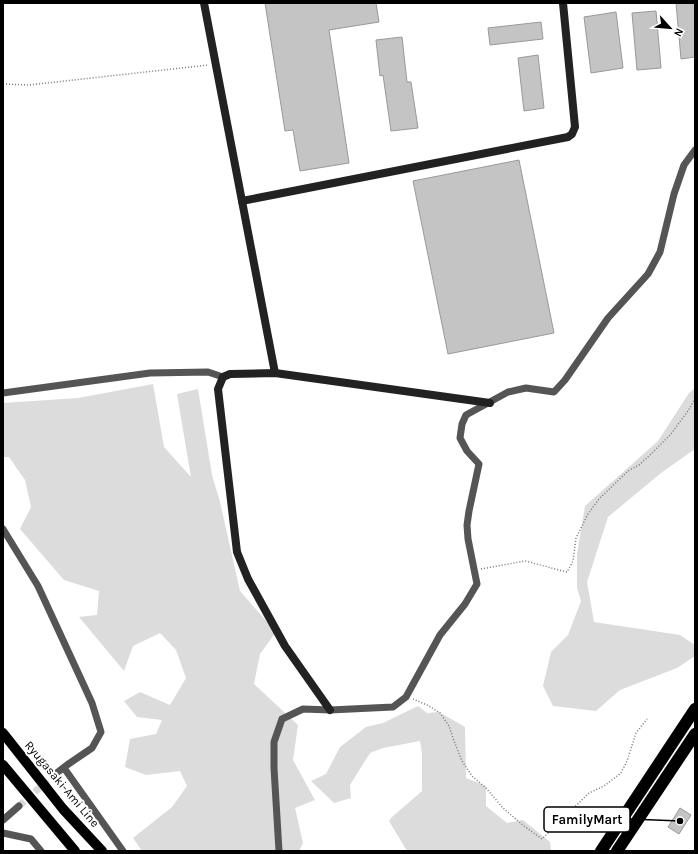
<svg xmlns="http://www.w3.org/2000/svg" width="698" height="854" font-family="Karla,sans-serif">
<rect width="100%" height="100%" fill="#fff"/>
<!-- green -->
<g fill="#dcdcdc">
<polygon points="153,384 164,447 191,477 177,394 198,389 212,475 220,502 240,591 276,632 260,654 254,684 298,725 293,760 315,800 295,808 303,843 299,851 142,851 133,838 172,807 187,786 180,771 146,775 125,767 130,739 156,734 162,720 137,717 124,701 140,692 170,705 186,678 176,650 160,633 133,646 124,671 79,617 97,615 99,591 64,580 20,529 31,507 25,480 9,457 3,457 3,403 78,398"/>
<polygon points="695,388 695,449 661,473 608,517 587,582 594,622 680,635 695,645 695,656 677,668 620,690 596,711 553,706 543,686 551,652 568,635 581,601 577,588 577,554 585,506 658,441 689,393"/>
<polygon points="418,706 427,713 439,712 465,727 466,778 486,786 486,806 507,823 523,820 550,842 551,851 407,851 389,821 392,817 422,791 422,754 420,741 383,748 370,753 350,785 351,798 334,803 311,781 326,774 340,747 366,727 383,723"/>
</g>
<!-- building -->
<g fill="#c4c4c4" stroke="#999">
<polygon points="265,3 376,3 379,22 329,30 349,163 300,171 293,130 285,131"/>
<polygon points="676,3 695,3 695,57 681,59"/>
<polygon points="656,11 661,68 637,70 632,13"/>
<polygon points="616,12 623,68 591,73 584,17"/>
<polygon points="541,22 543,39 490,45 488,28"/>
<polygon points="402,37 407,82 411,82 418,128 391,131 383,75 380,76 376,40"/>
<polygon points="538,55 544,108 524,111 518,58"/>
<polygon points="519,160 554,333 448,354 413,181"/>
<polygon points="680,808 691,815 679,834 668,827"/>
</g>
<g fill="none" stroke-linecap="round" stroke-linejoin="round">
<!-- street-tunnel -->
<polyline stroke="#d9d9d9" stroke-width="7" stroke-dasharray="7 3.5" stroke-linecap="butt" points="19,806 54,775"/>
<!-- path -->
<g stroke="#777" stroke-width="1.5" stroke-dasharray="1 2" stroke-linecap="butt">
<polyline points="3,84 29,85 208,65"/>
<polyline points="481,569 525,561 567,572 573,561 576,538 588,514 599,499 628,471 639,465 650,455 671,434 690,408 695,398"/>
<polyline points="413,699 429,706 440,713 449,726 454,741 462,761 472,776 486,788 503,808 524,826 542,839 589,793 604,786 621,773 627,761 636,733 647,719"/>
</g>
<!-- street -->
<g stroke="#555" stroke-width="7">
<polyline points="3,393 150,373 208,372 223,377"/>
<polyline points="3,529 38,586 92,703 101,732 92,748 67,765 54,775"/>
<polyline points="64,768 123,851"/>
<polyline points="3,820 19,806"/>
<polyline points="3,833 31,839 41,851"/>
<polyline points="279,851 274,768 274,742 282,719 303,709 330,710 393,707 406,697 440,635 465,604 477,584 468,539 467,525 469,511 479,464 467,451 460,438 462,424 466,415 508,392 526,388 554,392 565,380 608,318 648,274 660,252 674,194 684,165 695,150"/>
</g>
<!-- secondary -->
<g stroke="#222" stroke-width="8">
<polyline points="204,3 275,373"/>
<polyline points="242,201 568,137 572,134 575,127 563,3"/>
<polyline points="330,710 285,646 248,579 237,552 218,389 223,377 230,374 275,373 490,403"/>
</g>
<!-- primary -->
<g stroke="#000" stroke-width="10">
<polyline points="3,733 63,809 102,851"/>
<polyline points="3,765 75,851"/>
</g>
<!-- highway -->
<g stroke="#000" stroke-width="12">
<polyline points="601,851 695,709"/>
<polyline points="617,851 695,734"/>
</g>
</g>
<g text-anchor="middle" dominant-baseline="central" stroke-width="4" stroke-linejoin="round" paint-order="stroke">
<!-- street labels -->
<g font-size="12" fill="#000" stroke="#fff">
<text transform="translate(62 784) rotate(50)">Ryugasaki-Ami Line</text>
</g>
</g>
<!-- callouts -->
<path fill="none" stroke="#000" stroke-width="1.5" d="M680 821L630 819"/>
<circle fill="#000" stroke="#fff" stroke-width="1.5" cx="680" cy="821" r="4"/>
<rect fill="#fff" stroke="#000" stroke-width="1.5" x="544" y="807" width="86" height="25" rx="4"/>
<g font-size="13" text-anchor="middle" font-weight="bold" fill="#000">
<text x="587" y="824">FamilyMart</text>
</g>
<!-- border -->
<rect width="698" height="854" fill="none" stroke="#000000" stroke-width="8"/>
<!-- north arrow -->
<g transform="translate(670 28) rotate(117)" stroke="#ffffff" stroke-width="3" paint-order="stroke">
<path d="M0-3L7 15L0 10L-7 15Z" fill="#000000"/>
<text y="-6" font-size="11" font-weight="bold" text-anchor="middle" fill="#000000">N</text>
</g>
</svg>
